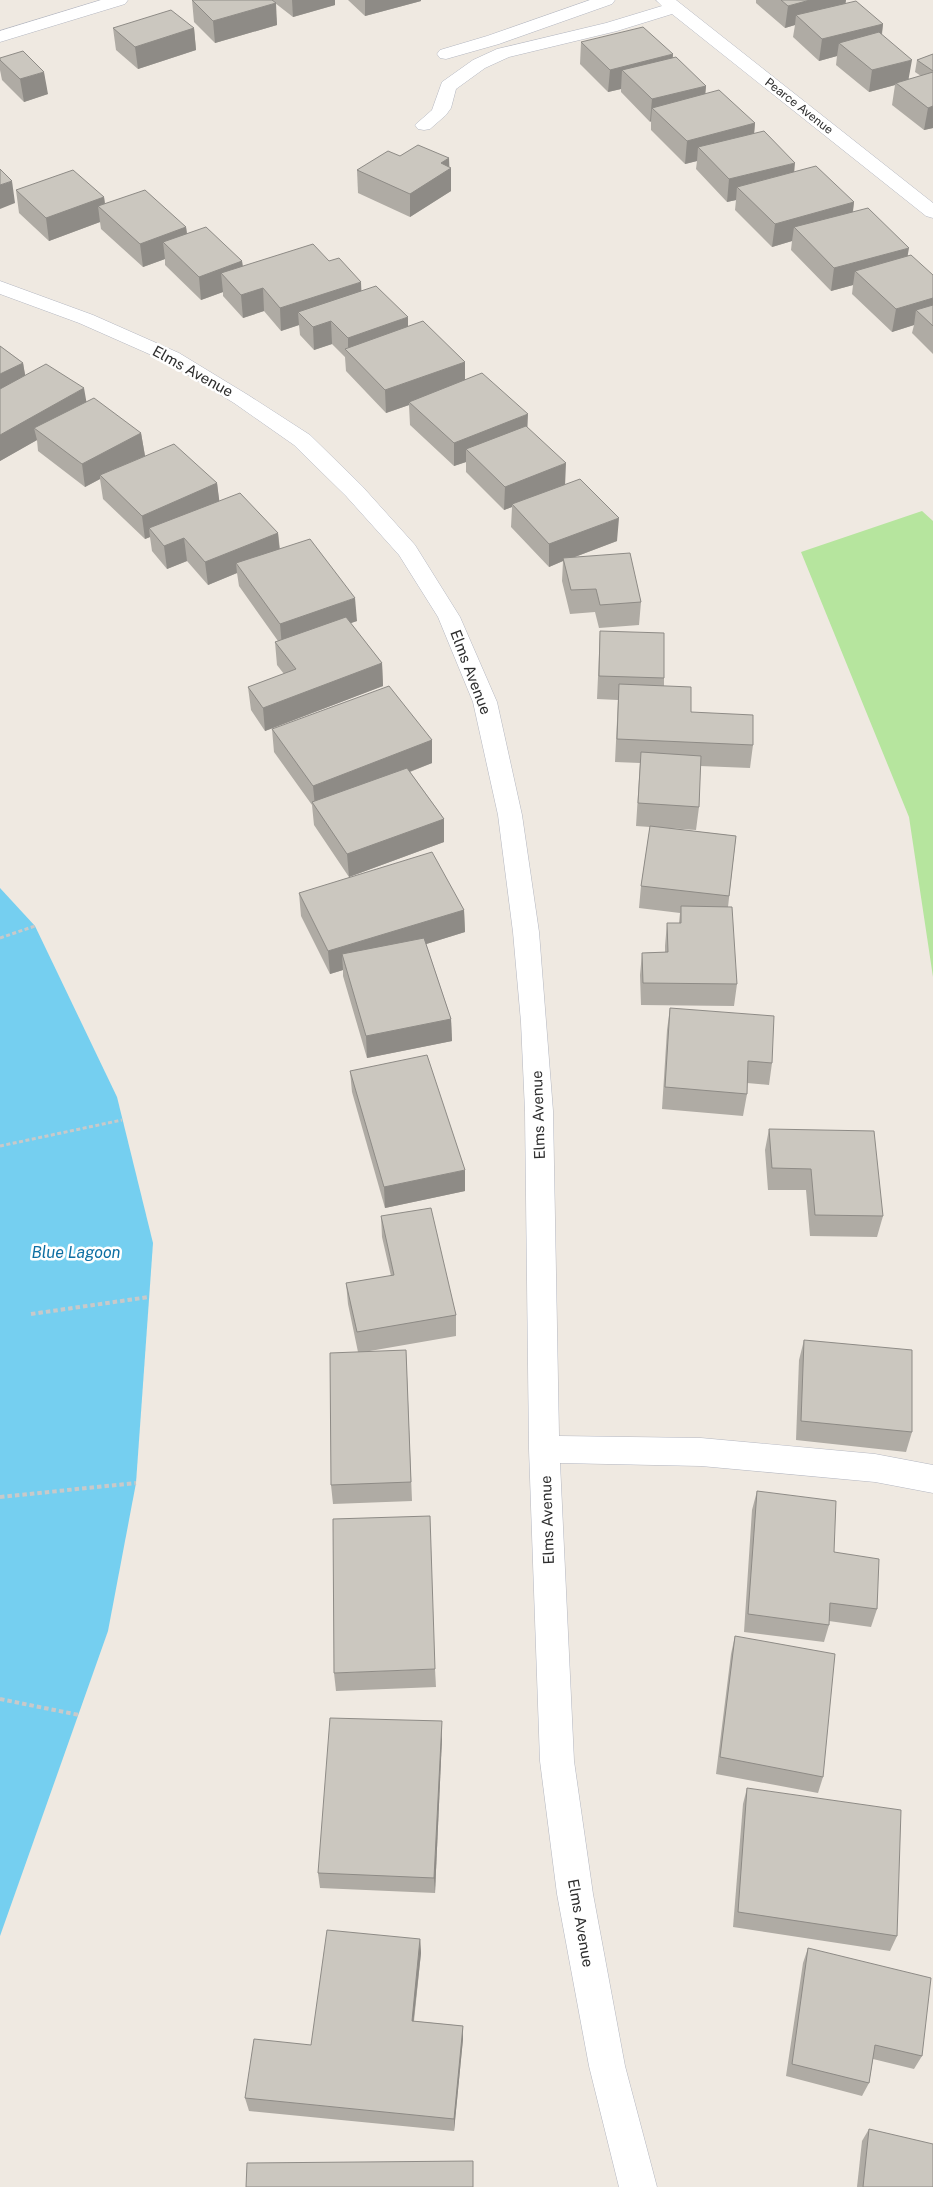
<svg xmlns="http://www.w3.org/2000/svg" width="933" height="2187" font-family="'Public Sans',sans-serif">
<rect width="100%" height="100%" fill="#efe9e1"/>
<!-- green -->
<polygon fill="#b6e59e" points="922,511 933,521 933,977 909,817 801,552"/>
<!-- water -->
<polygon fill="#75cff0" points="0,888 35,926 117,1097 153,1243 136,1483 108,1631 0,1936"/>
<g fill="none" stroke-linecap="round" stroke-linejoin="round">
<defs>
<g id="minor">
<polygon points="101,0 128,0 125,4 0,42 0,31"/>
<polygon points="590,0 615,0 612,4 499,44 446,59 440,58 437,54 440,50 487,36"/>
<polygon points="656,0 676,0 933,203 933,218 926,216 672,14 617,31 509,57 485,68 456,89 451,108 446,115 430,129 424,130 418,129 415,125 432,110 442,82 473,60 497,49 606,23 662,6"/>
<polygon points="0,281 93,315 179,353 248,395 310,435 362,486 415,545 460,617 497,702 522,815 539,932 553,1111 559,1436 701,1438 875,1454 933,1465 933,1493 875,1482 701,1466 560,1463 574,1761 593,1894 625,2066 657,2187 619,2187 589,2066 557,1894 540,1761 529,1449 525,1111 521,1022 513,932 498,815 473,702 438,617 399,555 346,496 294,445 234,403 165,361 79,323 0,294"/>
</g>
</defs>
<!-- minor casing -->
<use href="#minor" stroke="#b4b7c1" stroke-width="1"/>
<!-- path-far1 -->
<g stroke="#c9c9c9" stroke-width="3" stroke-dasharray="4 2.5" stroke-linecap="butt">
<polyline points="0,938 35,926"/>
<polyline points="0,1146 122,1120"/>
</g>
<!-- path -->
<g stroke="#c9c9c9" stroke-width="4" stroke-dasharray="4.5 3" stroke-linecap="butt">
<polyline points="31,1314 149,1297"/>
<polyline points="0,1497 136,1483"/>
<polyline points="0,1699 79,1715"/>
</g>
<!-- minor -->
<use href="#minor" fill="#fff" fill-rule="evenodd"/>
</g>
<!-- wall -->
<g fill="#afaba4">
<polygon points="192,0 335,0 335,5 293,17 275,3 277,25 215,43 194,22"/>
<polygon points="348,0 421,0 421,1 365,16"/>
<polygon points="756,0 846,0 845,4 883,24 882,35 909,79 921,76 915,72 917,60 933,54 933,128 924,130 892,105 895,85 869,92 836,65 837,56 819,61 793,37 795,25 785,28 756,3"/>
<polygon points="113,28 194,28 196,50 138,69 116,50"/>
<polygon points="581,42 673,58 706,86 705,94 755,123 754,133 794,172 854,202 853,212 933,275 933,354 912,333 914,325 892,332 852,294 853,285 831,291 791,250 792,241 772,247 735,210 736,200 727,202 696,169 697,161 685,164 651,130 651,121 650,122 621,92 621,89 608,92 580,64"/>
<polygon points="0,58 48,94 24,102 2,80 0,70"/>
<polygon points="400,156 449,158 451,191 410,217 358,193 357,170"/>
<polygon points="16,190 104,197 105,204 186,227 187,234 242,261 243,266 329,261 362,291 408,327 465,362 465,380 527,427 565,485 617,541 575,557 641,602 639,625 599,628 595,612 570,614 562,581 563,561 549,567 511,527 512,507 504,510 466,472 466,462 454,466 410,425 409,405 386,413 346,371 345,357 332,344 314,350 300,335 299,325 281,331 264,311 243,318 223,296 223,292 201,300 165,265 165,259 143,267 101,229 100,222 49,241 19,213"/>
<polygon points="0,346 23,363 25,375 87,402 141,433 145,456 217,483 219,501 278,533 280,549 357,621 350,623 382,663 383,686 265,731 251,710 248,687 284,674 277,665 275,642 278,641 239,586 237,573 208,585 187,561 167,569 152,551 150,537 145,539 103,499 100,479 85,487 38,451 37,440 0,461"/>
<polygon points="600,631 664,678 664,686 691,712 753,745 750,768 700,766 699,807 696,830 668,828 736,836 728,907 737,984 734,1006 641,1005 640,975 642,953 665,952 665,946 667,923 679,923 680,913 639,908 641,886 650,827 636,826 640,763 615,762 618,700 597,699"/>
<polygon points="272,729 432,740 432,763 410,772 444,819 444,842 349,877 314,825 312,805 274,752"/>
<polygon points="299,893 464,910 465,932 426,944 451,1019 452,1041 367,1058 343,976 343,970 330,974 301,916"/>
<polygon points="670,1008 772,1063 769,1085 747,1083 747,1094 743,1116 662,1109 667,1030"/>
<polygon points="350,1071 465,1191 385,1208 352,1092"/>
<polygon points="769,1129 883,1216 877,1237 810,1236 806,1190 768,1190 765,1150"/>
<polygon points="381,1216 456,1315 456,1336 364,1352 406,1350 412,1501 333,1504 331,1485 358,1352 348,1304 346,1283 391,1276 382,1237"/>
<polygon points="804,1340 912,1432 906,1452 796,1440 799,1360"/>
<polygon points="757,1491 834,1552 877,1609 871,1627 829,1621 829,1625 824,1642 744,1632 752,1510"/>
<polygon points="735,1636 823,1777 818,1793 716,1774 731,1654"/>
<polygon points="435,1669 436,1687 336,1691 334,1673"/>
<polygon points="442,1738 435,1893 320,1888 318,1873"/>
<polygon points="747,1788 897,1936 890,1951 733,1927 743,1804"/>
<polygon points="420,1939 421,1953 414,2021 463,2026 463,2039 454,2131 249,2111 245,2098 311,2045"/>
<polygon points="808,1948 922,2056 914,2069 873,2059 869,2083 862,2096 786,2076 803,1963"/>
<polygon points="869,2129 933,2187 857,2187 862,2141"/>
</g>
<!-- shaded-wall -->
<g fill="#8e8b86">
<polygon points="292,0 335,0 335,5 293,17"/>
<polygon points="365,0 421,0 421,1 365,16"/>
<polygon points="810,0 846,0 844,12 796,15 795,25 785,28 788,6"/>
<polygon points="276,3 277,25 215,43 213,21"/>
<polygon points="883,24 880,46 839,43 837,56 819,61 822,39"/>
<polygon points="194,28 196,50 138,69 135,47"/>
<polygon points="673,54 672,76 622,70 621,89 608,92 610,70"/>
<polygon points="912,60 908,82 896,83 895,85 869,92 872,70"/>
<polygon points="44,72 48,94 24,102 20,79"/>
<polygon points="706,86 704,108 652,108 651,121 650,122 652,99"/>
<polygon points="933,106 933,128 924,130 928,108"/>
<polygon points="755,123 753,146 698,147 697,161 685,164 687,141"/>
<polygon points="449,158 449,169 451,168 451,191 410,217 410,194 441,163"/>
<polygon points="795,163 793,185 737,187 736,200 727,202 729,179"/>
<polygon points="12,181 15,203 0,209 0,185"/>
<polygon points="104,197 106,213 98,206 100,222 49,241 46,218"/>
<polygon points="854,202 851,224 794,227 792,241 772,247 775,224"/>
<polygon points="186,227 189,250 163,242 165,259 143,267 140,244"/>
<polygon points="909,248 905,271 855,271 853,285 831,291 834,268"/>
<polygon points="242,261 244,284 221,273 223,292 201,300 199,277"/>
<polygon points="361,282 362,305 298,312 299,325 281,331 280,308"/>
<polygon points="263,288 264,311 243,318 241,295"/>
<polygon points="933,298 933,319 916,310 914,325 892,332 896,309"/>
<polygon points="408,317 408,340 348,353 348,338"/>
<polygon points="331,321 332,344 314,350 313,327"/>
<polygon points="465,362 465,385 409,402 409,405 386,413 385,390"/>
<polygon points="23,363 27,386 0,399 0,374"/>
<polygon points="84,388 88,411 34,428 37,440 0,461 0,435"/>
<polygon points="528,414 527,437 466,449 466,462 454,466 454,443"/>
<polygon points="141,433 145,456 100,475 100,479 85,487 82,464"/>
<polygon points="566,463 565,486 512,504 512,507 504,510 505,487"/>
<polygon points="217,483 220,506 149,528 150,537 145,539 142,516"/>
<polygon points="619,518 617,541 564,561 563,558 563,561 549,567 549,544"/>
<polygon points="278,533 280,556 236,563 237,573 208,585 205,562"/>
<polygon points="184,538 187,561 167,569 164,546"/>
<polygon points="355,598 357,621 282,647 280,624"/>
<polygon points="382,663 383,686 265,731 263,708"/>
<polygon points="432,740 432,763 316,808 315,806 313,786"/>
<polygon points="444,819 444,842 349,877 347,854"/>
<polygon points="464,910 465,932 346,969 342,954 343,970 330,974 328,951"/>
<polygon points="451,1019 452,1041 367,1058 366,1036"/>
<polygon points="465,1170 465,1191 385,1208 384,1187"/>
<polygon points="442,1721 442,1738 435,1893 434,1878"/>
<polygon points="420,1939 421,1953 412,2034 412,2021"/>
<polygon points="463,2026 463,2039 454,2131 454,2119"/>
</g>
<!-- building -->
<g fill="#cbc7bf" stroke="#8e8b86">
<polygon points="192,0 272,0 276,3 213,21"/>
<polygon points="781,0 810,0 788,6"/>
<polygon points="856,1 883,24 822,39 796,15"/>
<polygon points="171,10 194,28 135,47 113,28"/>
<polygon points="643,27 673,54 610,70 581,42"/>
<polygon points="879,32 912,60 872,70 839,43"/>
<polygon points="23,51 44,72 20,79 0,60 0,58"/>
<polygon points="933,54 933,71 917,60"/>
<polygon points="676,57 706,86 652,99 622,70"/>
<polygon points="933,72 933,106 928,108 896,83"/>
<polygon points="719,90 755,123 687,141 652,108"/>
<polygon points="764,131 795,163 729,179 698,147"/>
<polygon points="418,145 449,158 441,163 451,168 410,194 357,170 388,151 400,156"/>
<polygon points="816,166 854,202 775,224 737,187"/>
<polygon points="0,169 12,181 0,185"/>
<polygon points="73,170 104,197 46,218 16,190"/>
<polygon points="145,190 186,227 140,244 98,206"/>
<polygon points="868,208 909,248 834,268 794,227"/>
<polygon points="206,227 242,261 199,277 163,242"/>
<polygon points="313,244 329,261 339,258 361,282 280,308 263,288 241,295 221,273"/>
<polygon points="911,255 933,275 933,298 896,309 855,271"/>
<polygon points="376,286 408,317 348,338 331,321 313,327 298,312"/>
<polygon points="933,305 933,326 916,310"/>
<polygon points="423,321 465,362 385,390 345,349"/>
<polygon points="0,346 23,363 0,374"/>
<polygon points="46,364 84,388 0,435 0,389"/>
<polygon points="482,373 528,414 454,443 409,402"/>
<polygon points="94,398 141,433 82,464 34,428"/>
<polygon points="526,426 566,463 505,487 466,449"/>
<polygon points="174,444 217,483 142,516 100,475"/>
<polygon points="580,479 619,518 549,544 512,504"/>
<polygon points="240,493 278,533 205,562 184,538 164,546 149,528"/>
<polygon points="310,539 355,598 280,624 236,563"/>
<polygon points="630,553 641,602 600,605 596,589 571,590 563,558"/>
<polygon points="346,617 382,663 263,708 248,687 296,669 275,642"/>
<polygon points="600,631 664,633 664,678 599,676"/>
<polygon points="619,684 691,687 691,712 753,715 753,745 617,739"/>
<polygon points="389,686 432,740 313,786 272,729"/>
<polygon points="641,752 701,756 699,807 638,803"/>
<polygon points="407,768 444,819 347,854 312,802"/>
<polygon points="650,826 736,836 729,896 641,886"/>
<polygon points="432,852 464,910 328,951 299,893"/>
<polygon points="681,906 732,907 737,984 643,983 642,953 668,952 667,923 681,923"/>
<polygon points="424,938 451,1019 366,1036 342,954"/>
<polygon points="670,1008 774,1016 772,1063 748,1061 747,1094 665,1087"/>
<polygon points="427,1055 465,1170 384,1187 350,1071"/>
<polygon points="769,1129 874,1131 883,1216 815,1215 811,1169 772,1168"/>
<polygon points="431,1208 456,1315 357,1332 346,1283 394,1275 381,1216"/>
<polygon points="804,1340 912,1350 912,1432 801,1421"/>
<polygon points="406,1350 411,1482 331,1485 330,1353"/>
<polygon points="757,1491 836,1501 834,1552 879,1559 877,1609 830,1603 829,1625 748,1614"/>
<polygon points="430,1516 435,1669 334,1673 333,1519"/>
<polygon points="735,1636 835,1654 823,1777 720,1757"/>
<polygon points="330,1718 442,1721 434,1878 318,1873"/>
<polygon points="747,1788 901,1810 897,1936 738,1912"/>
<polygon points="327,1930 420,1939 412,2021 463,2026 454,2119 245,2098 254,2039 311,2045"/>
<polygon points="808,1948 931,1978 922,2056 875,2045 869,2083 792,2064"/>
<polygon points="869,2129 933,2144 933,2187 863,2187"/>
<polygon points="473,2161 473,2187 246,2187 247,2163"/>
</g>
<g text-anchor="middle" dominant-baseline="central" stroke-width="5" stroke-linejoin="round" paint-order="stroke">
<!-- far-street labels -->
<g font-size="12" fill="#2e2e2e" stroke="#fff">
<text transform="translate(799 106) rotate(38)">Pearce Avenue</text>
</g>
<!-- street labels -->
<g font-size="15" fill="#2e2e2e" stroke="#fff">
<text transform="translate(193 371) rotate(29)">Elms Avenue</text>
<text transform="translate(471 672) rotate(69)">Elms Avenue</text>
<text transform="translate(538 1115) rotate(-92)">Elms Avenue</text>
<text transform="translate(547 1520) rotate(-92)">Elms Avenue</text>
<text transform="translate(581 1923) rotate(80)">Elms Avenue</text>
</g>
<!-- water labels -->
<g font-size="16" font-style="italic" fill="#0d6fa3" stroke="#fff">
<text x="76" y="1252">Blue Lagoon</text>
</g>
</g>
</svg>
